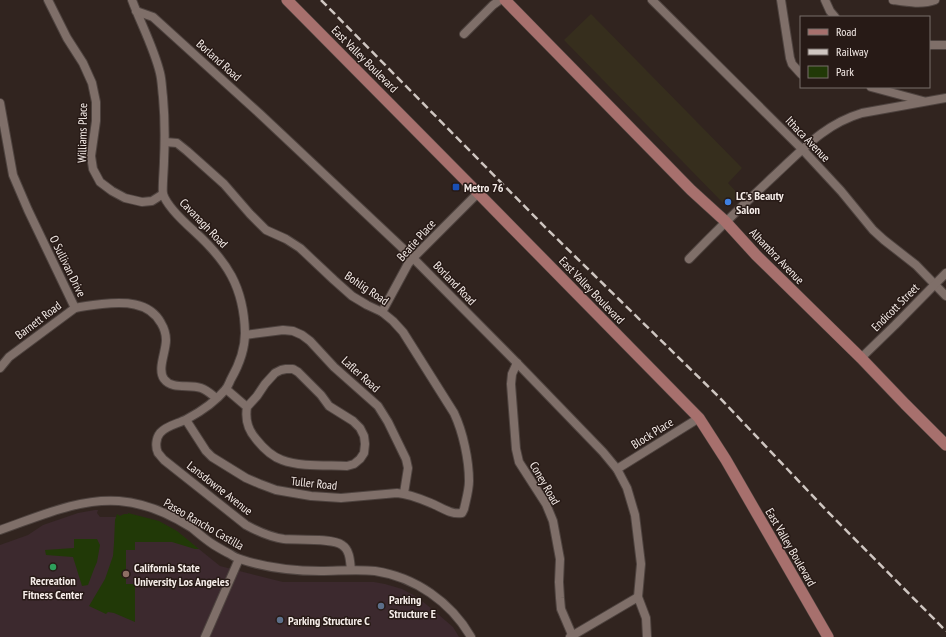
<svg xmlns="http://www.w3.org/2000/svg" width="946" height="637" font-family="'PT Sans Narrow',sans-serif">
<rect width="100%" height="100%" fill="#31241f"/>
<!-- commercial -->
<polygon fill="#362e1d" points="591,14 742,168 728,183 739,195 727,207 564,40"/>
<!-- education -->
<polygon fill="#3c292e" points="95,510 98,510 97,513 100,517 120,517 184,537 220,566 283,582 374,582 385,584 402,589 417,597 432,609 453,627 459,637 0,637 0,545 28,535 43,525 78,513"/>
<!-- green -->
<g fill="#213907">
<polygon points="128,513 159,521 177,531 199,549 195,549 172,542 135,542 135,550 126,550 126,584 135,584 135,622 114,613 108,612 106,614 89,606 105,579 113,556 114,543 115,520 117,514 120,516 124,514 128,514"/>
<polygon points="74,539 97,539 100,545 97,562 94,569 88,585 82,586 73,557 46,555 45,550 74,548"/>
</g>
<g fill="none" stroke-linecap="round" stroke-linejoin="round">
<defs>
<g id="minor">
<polyline points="48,0 67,38 83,63 92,83 96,102 96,121 91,156 93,169 100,182 112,191 125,198 142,202 152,201 163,194"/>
<path d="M132,0C141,24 154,48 160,73C162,81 162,90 163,97C165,119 165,140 164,161C164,168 162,189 163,194C167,206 185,223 194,231C227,261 244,287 245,333C245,349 239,365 231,379C229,383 228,387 225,390C215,402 200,412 187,419C178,424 167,425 160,433C156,438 155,447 158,453C160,455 162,458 164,460L246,525C257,531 270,537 284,539C297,540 333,538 342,545C350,550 350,561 351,570"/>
<polyline points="652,0 803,150 841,191 873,230 884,240 916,265 946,296"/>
<polyline points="781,0 790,58 792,64 801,74"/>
<polyline points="825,0 830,11 835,17"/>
<path d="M893,0C906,2 922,5 935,0"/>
<polyline points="136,11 153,17 260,114 413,258 517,363 603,452 617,469 627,488 635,515 641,564 638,597 646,618 647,637"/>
<polyline points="464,34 493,5 500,0"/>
<polyline points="929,45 946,45"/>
<polyline points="871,87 923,101"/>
<path d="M0,103L13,175L28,210L75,308C84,306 93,305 102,304C123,302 149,301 161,323C164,328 166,335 166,340C166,352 157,369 164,379C172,390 189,384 201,388C207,390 211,394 216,398"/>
<path d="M165,142L177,143L187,151L224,184L250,214L266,230L286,239L300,248L334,280L352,296L367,305L382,312L393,321L403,332L454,413C463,432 469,460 469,481C469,490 466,500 464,509L462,513C452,515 442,508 433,504C421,499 410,494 397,493L341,498L311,496L276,490L260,484L246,478L212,457L206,451L186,420"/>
<path d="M689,259C717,230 746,202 776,174C803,149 825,124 862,113L946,98"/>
<polyline points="382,312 408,264 413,258 478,193"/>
<polyline points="245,335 283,330 293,331 302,335 310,341 334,367 378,406 388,422 406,459 408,468 404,493"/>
<polyline points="861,358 895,325 946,273"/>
<polyline points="517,363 512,374 511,384 516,449 519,462 546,504 553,521 560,559 559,582 560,598 561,609 573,637"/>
<polyline points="0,368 9,357 75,308"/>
<path d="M226,389L247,407L257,396L265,384L275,373L281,370L286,369H293L298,372L321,395L329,406L353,421L360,428L364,436L365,444L364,453L360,459L354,464L347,466C328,465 300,467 282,460C271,456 263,448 256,439C248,430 245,419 247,407"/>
<polyline points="617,469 699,418"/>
<path d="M0,530C38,517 78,498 119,501C146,503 170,514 192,528C199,534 206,540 214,545C219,548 224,551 230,554C233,556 236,558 240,559C266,568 294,571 321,571C338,571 357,569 375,571C415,577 451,602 471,637"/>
<polyline points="205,637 239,559"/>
<polyline points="570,637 638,597"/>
</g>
<g id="major">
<polyline points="287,0 478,193 699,418 726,460 828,637"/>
<polyline points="505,0 691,190 725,221 756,255 861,358 905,404 946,445"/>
</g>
</defs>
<!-- minor casing -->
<use href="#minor" stroke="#4e433f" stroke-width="10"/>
<!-- major casing -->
<use href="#major" stroke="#4e433f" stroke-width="12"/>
<!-- minor -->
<use href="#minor" stroke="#7f6f69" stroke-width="8"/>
<!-- major -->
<use href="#major" stroke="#a7706d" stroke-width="11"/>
<!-- rail -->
<polyline stroke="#cfc6c1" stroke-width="2.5" stroke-dasharray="8 4" stroke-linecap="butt" points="321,0 548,230 720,398 827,511 946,631"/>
</g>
<!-- markers -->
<rect fill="#1a4fb4" stroke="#271a16" stroke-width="1.5" x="452" y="183" width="8" height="8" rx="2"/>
<circle fill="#3f7fe0" stroke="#271a16" stroke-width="1.5" cx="728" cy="202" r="4"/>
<circle fill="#2e9e5b" stroke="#271a16" stroke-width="1.5" cx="53" cy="567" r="4"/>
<circle fill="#8d6e63" stroke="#271a16" stroke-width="1.5" cx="126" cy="574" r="4"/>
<g fill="#5c6f8a" stroke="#271a16" stroke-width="1.5">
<circle cx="381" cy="606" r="4"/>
<circle cx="280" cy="620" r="4"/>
</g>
<g text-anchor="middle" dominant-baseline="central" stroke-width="3" stroke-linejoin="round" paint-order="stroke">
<!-- street labels -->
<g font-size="12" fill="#f5ece8" stroke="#271a16">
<text transform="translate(365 59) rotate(45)">East Valley Boulevard</text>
<text transform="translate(219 60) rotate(42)">Borland Road</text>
<text transform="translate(82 133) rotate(-89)">Williams Place</text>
<text transform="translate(808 139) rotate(46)">Ithaca Avenue</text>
<text transform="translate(204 223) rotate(46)">Cavanagh Road</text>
<text transform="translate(416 240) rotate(-48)">Beatie Place</text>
<text transform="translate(777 256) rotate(46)">Alhambra Avenue</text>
<text transform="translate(68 266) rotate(64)">O Sullivan Drive</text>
<text transform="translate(455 283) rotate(46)">Borland Road</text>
<text transform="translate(367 288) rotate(34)">Bohlig Road</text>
<text transform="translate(592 290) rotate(46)">East Valley Boulevard</text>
<text transform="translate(895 307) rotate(-45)">Endicott Street</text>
<text transform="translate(38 320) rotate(-37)">Barnett Road</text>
<text transform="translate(361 374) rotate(42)">Lafler Road</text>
<text transform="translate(652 433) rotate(-32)">Block Place</text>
<text transform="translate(314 483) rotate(6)">Tuller Road</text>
<text transform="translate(545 483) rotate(60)">Coney Road</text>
<text transform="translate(220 488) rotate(38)">Lansdowne Avenue</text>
<text transform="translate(204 524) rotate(30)">Paseo Rancho Castilla</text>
<text transform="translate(791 547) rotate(60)">East Valley Boulevard</text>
</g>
<!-- poi labels -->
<g font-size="12" font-weight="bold" fill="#f5ece8" stroke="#271a16" text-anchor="start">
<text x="464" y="187">Metro 76</text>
<text x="736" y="195">LC's Beauty<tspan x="736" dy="14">Salon</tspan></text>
<text x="134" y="567">California State<tspan x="134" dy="14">University Los Angeles</tspan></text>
<text x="53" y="580" text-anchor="middle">Recreation<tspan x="53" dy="14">Fitness Center</tspan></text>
<text x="389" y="599">Parking<tspan x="389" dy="14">Structure E</tspan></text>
<text x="288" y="620">Parking Structure C</text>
</g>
</g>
<!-- legend -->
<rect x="800" y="16" width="130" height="72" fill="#271a16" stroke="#796e6a"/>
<rect x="808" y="29" width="20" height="6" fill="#a7706d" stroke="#796e6a"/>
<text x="836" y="36" font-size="12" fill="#f5ece8">Road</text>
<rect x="808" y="49" width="20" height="6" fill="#cfc6c1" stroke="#796e6a"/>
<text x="836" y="56" font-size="12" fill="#f5ece8">Railway</text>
<rect x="808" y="66" width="20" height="12" fill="#213907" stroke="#796e6a"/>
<text x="836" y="76" font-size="12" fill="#f5ece8">Park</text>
</svg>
